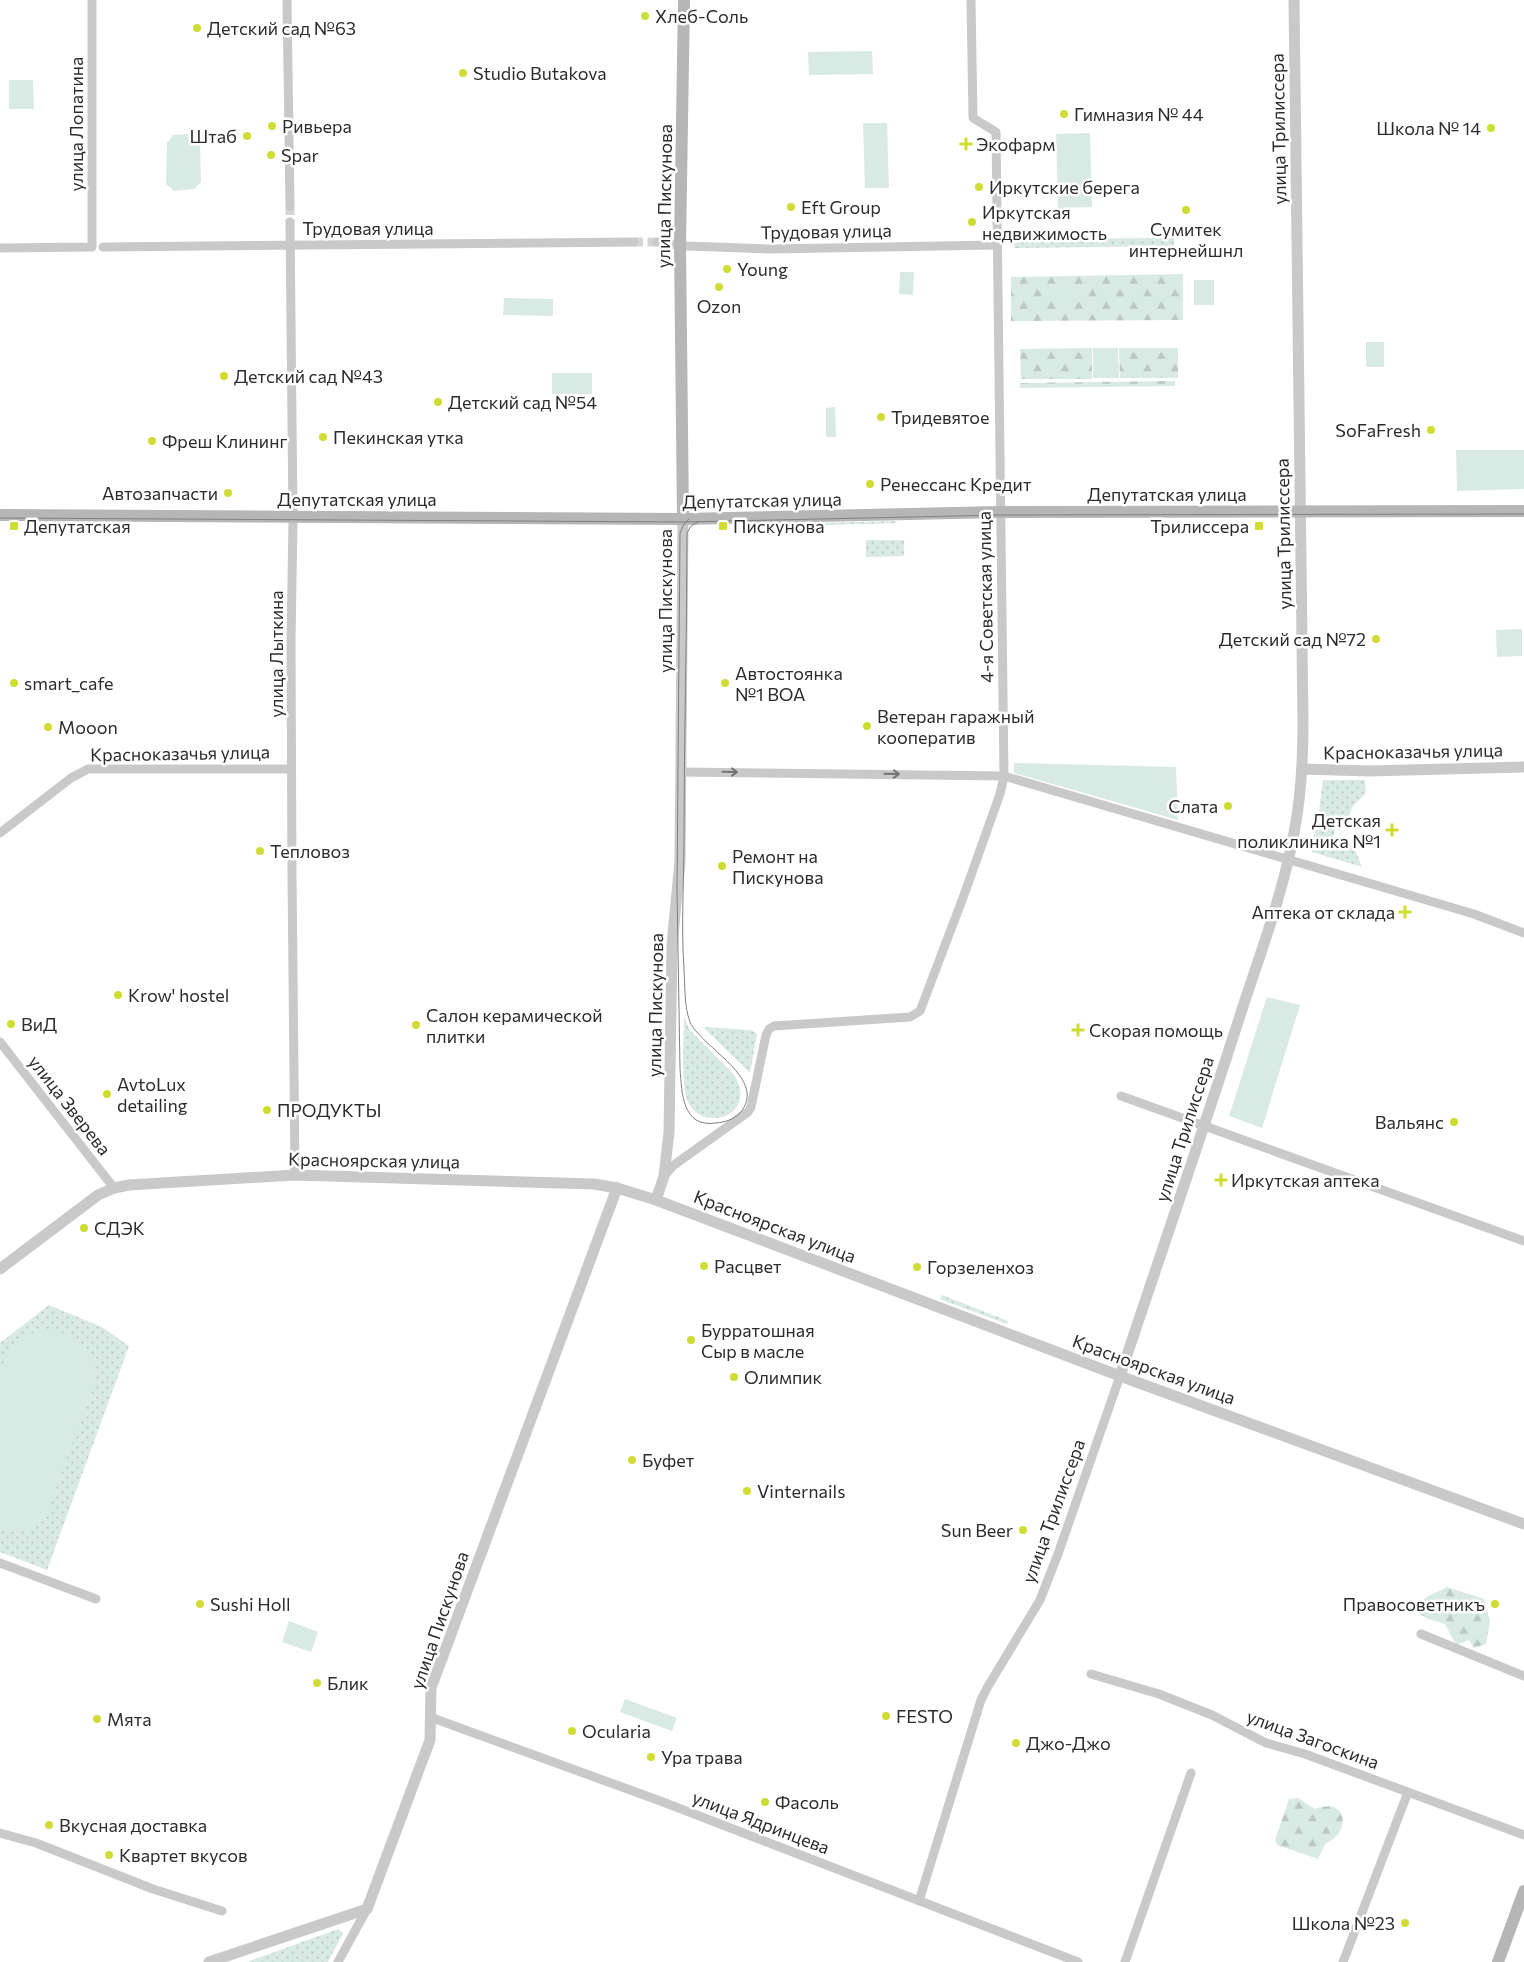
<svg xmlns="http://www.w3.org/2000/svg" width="1524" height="1962" font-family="Commissioner,sans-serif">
<defs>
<pattern id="grass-dots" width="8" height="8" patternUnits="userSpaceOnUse" patternTransform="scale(1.25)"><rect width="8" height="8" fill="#d9e9e3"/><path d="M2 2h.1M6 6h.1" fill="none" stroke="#bac8c3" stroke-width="1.8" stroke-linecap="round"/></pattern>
<pattern id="forest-firs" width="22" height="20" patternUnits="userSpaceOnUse" patternTransform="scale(1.25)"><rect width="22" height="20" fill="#d9e9e3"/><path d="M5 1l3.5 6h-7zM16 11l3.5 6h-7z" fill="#bac8c3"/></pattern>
</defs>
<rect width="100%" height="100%" fill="#fff"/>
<!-- grass -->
<g fill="url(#grass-dots)">
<polygon points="1174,238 1174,246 1014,248 1015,239"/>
<polygon points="896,521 896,523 823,525 823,523"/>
<polygon points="866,540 904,540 904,556 866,557"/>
<polygon points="1323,780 1365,780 1366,793 1352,807 1348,820 1318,819"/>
<polygon points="1317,823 1335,823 1334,839 1313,840"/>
<polygon points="1313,844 1353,845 1362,867 1312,852"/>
<path d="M684,1016L689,1029L735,1076C757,1116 705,1132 689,1104C680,1088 684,1036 684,1016Z"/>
<polygon points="703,1027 751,1030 757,1034 750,1073"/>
<polygon points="942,1295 1008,1321 1007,1324 940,1299"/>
<polygon points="49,1305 102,1327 129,1346 47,1570 0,1552 0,1343"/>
<polygon points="338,1929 343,1933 328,1962 247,1962"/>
</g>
<!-- forest -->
<g fill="url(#forest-firs)">
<polygon points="1183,274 1183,320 1011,321 1011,277"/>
<polygon points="1092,348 1092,379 1021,379 1020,349"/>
<polygon points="1119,348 1178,348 1178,378 1120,378"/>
<polygon points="1175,381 1175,386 1020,388 1020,383"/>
<path d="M1447,1587L1484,1599L1490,1621L1486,1644L1474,1648L1469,1640L1456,1645L1445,1624L1428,1619L1418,1613C1417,1596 1437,1594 1447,1587Z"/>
<path d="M1298,1798L1315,1809C1349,1796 1351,1834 1325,1844L1318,1859L1277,1845L1275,1840L1289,1799Z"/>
</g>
<!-- park -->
<g fill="#d9e9e3">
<polygon points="872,51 873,74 809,75 808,52"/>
<polygon points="9,80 33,80 34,109 9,109"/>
<polygon points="863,123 887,123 889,188 865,188"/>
<polygon points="1090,133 1092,207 1058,208 1056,134"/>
<polygon points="194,134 200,142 201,182 194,189 174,191 166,184 167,143 173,135"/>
<polygon points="900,272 914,272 913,295 899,294"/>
<rect x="1194" y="280" width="20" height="25"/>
<polygon points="1057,287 1089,287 1088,302 1057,302"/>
<polygon points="504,298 553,299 553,316 503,315"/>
<rect x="1366" y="342" width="18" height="25"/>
<polygon points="1093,348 1118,348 1119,378 1093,378"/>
<rect x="552" y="373" width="40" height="21"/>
<polygon points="835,407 836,437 826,437 826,408"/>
<polygon points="1456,450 1524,450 1524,489 1457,491"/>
<polygon points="1522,629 1522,656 1497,657 1496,630"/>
<polygon points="1014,763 1176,767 1178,820 1014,773"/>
<polygon points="1267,997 1300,1005 1262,1128 1229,1116"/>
<path d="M39,1330C58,1330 77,1335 89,1352C93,1358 95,1367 98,1374L45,1518C32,1531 18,1533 0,1531V1373C10,1345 13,1342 39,1330Z"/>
<polygon points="289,1621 318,1632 311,1652 282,1642"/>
<polygon points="625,1699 677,1718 672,1731 620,1712"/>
</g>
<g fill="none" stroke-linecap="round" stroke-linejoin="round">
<!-- minor-tunnel -->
<g stroke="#d5d5d5" stroke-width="9" stroke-dasharray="9 4.5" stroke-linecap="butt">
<polyline points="290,206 290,222"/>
<polyline points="634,242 657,242"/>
</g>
<!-- minor -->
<g stroke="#c9c9c9" stroke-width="9">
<polyline points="287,0 290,206"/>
<polyline points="290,222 293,519 291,642 292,875 295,1175"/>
<polyline points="657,242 687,246 771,249 996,245"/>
<polyline points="103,247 634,242"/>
<polyline points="0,248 92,247 92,0"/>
<polyline points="681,772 1004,776 1474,914 1524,933"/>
<polyline points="0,833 71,778 88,769 291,769"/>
<polyline points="0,1042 114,1188"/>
<polyline points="1121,1096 1524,1241"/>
<polyline points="664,1176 674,1165 748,1112 751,1107 766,1035 769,1029 774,1026 910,1017 920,1011 964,895 1000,794 1004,776 996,132 973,118 971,0"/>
<polyline points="0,1563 96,1599"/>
<polyline points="1421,1634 1524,1676"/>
<polyline points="1091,1674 1159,1694 1212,1715 1266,1743 1305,1754 1524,1835"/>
<polyline points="430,1717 663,1802 1078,1962"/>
<polyline points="0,1833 36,1843 153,1889 222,1911"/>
<polyline points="919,1901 981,1700 987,1688 1040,1600 1058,1554 1120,1376"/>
<polyline points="338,1962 367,1909"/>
<polyline points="1125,1962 1191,1773"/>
<polyline points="1343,1962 1408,1792"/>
</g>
<!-- tertiary -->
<g stroke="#c9c9c9" stroke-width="11">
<polyline points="1303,769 1369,771 1524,767"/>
<polyline points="656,1200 664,1176 669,1132 672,945 680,861 683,519"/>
<polyline points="0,1269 98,1195 114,1188 129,1185 295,1175 594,1184 617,1188 656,1200 1120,1376 1524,1524"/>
<path d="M1120,1376C1159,1259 1199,1143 1237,1025C1257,962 1282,898 1294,833C1301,797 1303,761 1303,724L1294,0"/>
<polyline points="209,1962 367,1909 430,1740 431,1688 617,1188"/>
</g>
<!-- secondary -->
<g stroke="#b6b6b6" stroke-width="12">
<polyline points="0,515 683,519 1000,512 1524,511"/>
<polyline points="683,519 680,245 684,0"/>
<polyline points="1498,1962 1524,1891"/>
</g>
<!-- tram -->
<g stroke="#818181" stroke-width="1">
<polyline points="0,518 685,522 1000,515 1524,514"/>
<path d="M689,519L684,524L680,533L677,889L680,1069C682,1093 682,1128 716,1123C725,1122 733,1120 740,1113C769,1079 702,1048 690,1022C684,1006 685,985 684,969C681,925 684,881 684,836C684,735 687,634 687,533L691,526L698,522"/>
</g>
</g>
<!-- one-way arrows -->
<defs><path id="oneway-shaft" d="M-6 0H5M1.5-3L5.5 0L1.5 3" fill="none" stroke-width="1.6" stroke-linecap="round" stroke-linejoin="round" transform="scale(1.25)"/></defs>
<g stroke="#737373">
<use href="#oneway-shaft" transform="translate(730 772) rotate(1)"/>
<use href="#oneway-shaft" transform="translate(892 774) rotate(1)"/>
</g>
<!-- markers -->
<g fill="#cedc34" stroke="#fff" stroke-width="2">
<circle cx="645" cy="16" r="5"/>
<circle cx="197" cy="28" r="5"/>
<circle cx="463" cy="73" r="5"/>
<circle cx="1064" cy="114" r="5"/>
<circle cx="272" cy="126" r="5"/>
<circle cx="1491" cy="128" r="5"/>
<circle cx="247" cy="136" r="5"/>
<path d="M963.5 136.5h5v5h5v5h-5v5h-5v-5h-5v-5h5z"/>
<circle cx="271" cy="155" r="5"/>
<circle cx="979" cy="187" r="5"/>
<circle cx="791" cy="207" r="5"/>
<circle cx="1186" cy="210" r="5"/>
<circle cx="972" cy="222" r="5"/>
<circle cx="727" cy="269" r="5"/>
<circle cx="719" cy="287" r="5"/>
<circle cx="224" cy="376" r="5"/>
<circle cx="438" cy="402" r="5"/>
<circle cx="881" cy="417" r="5"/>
<circle cx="1431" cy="430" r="5"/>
<circle cx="323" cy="437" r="5"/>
<circle cx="152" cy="441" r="5"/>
<circle cx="870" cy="484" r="5"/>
<circle cx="228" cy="493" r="5"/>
<rect x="9" y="521" width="10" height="10" rx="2.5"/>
<rect x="718" y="521" width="10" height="10" rx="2.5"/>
<rect x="1254" y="521" width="10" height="10" rx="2.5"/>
<circle cx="1376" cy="639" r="5"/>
<circle cx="14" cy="683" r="5"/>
<circle cx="725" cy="683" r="5"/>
<circle cx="867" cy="726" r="5"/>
<circle cx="48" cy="727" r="5"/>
<circle cx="1228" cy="806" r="5"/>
<path d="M1389.5 822.5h5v5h5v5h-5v5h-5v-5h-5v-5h5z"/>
<circle cx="260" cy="851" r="5"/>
<circle cx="722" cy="866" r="5"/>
<path d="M1402.5 904.5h5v5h5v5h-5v5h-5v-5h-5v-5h5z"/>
<circle cx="118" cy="995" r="5"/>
<circle cx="11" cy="1024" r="5"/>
<circle cx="416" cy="1025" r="5"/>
<path d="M1075.5 1022.5h5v5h5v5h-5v5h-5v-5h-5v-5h5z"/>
<circle cx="107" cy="1094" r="5"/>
<circle cx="267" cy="1110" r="5"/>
<circle cx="1454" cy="1122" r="5"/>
<path d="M1218.5 1172.5h5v5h5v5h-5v5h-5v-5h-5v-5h5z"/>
<circle cx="84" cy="1228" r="5"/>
<circle cx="704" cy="1266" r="5"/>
<circle cx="917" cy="1267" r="5"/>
<circle cx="691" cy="1340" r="5"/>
<circle cx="734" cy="1377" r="5"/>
<circle cx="632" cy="1460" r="5"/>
<circle cx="747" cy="1491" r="5"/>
<circle cx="1023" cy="1530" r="5"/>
<circle cx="200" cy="1604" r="5"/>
<circle cx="1495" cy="1604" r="5"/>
<circle cx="317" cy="1683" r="5"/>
<circle cx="886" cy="1716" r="5"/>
<circle cx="97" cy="1719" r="5"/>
<circle cx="572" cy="1731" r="5"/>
<circle cx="1016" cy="1743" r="5"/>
<circle cx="651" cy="1757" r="5"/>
<circle cx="765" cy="1802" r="5"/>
<circle cx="49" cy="1825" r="5"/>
<circle cx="109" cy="1855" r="5"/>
<circle cx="1405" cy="1923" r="5"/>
</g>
<g text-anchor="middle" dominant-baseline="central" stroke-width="5" stroke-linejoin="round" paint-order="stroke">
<!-- poi labels -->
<g font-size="18" fill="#2c2c2c" stroke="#fff" text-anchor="start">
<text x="655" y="16">Хлеб-Соль</text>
<text x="207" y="28">Детский сад №63</text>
<text x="473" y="73">Studio Butakova</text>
<text x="1074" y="114">Гимназия № 44</text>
<text x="282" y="126">Ривьера</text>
<text x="1481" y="128" text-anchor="end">Школа № 14</text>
<text x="237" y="136" text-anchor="end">Штаб</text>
<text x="976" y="144">Экофарм</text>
<text x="281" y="155">Spar</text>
<text x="989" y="187">Иркутские берега</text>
<text x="801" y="207">Eft Group</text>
<text x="982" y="212">Иркутская<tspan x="982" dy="21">недвижимость</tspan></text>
<text x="1186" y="229" text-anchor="middle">Сумитек<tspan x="1186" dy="21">интернейшнл</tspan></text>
<text x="737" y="269">Young</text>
<text x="719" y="306" text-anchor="middle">Ozon</text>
<text x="234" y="376">Детский сад №43</text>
<text x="448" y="402">Детский сад №54</text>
<text x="891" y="417">Тридевятое</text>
<text x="1421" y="430" text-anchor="end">SoFaFresh</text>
<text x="333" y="437">Пекинская утка</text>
<text x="162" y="441">Фрeш Клининг</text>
<text x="880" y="484">Ренессанс Кредит</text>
<text x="218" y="493" text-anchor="end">Автозапчасти</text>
<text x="24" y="526">Депутатская</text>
<text x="733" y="526">Пискунова</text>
<text x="1249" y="526" text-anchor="end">Трилиссера</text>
<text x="1366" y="639" text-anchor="end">Детский сад №72</text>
<text x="735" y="673">Автостоянка<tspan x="735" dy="21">№1 ВОА</tspan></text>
<text x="24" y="683">smart_cafe</text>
<text x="877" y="716">Ветеран гаражный<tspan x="877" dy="21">кооператив</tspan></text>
<text x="58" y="727">Mooon</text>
<text x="1218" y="806" text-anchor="end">Слата</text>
<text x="1381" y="820" text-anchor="end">Детская<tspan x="1381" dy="21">поликлиника №1</tspan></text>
<text x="270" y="851">Тепловоз</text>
<text x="732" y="856">Ремонт на<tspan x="732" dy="21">Пискунова</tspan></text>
<text x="1395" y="912" text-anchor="end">Аптека от склада</text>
<text x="128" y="995">Krow' hostel</text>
<text x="426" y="1015">Салон керамической<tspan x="426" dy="21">плитки</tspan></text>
<text x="21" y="1024">ВиД</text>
<text x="1089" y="1030">Скорая помощь</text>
<text x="117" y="1084">AvtoLux<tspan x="117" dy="21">detailing</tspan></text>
<text x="277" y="1110">ПРОДУКТЫ</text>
<text x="1444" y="1122" text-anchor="end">Вальянс</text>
<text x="1231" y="1180">Иркутская аптека</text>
<text x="94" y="1228">СДЭК</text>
<text x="714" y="1266">Расцвет</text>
<text x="927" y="1267">Горзеленхоз</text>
<text x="701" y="1330">Бурратошная<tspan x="701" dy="21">Сыр в масле</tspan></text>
<text x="744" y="1377">Олимпик</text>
<text x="642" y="1460">Буфет</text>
<text x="757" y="1491">Vinternails</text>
<text x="1013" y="1530" text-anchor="end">Sun Beer</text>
<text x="210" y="1604">Sushi Holl</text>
<text x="1485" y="1604" text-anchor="end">Правосоветникъ</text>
<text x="327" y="1683">Блик</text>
<text x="896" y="1716">FESTO</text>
<text x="107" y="1719">Мята</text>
<text x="582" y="1731">Ocularia</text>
<text x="1026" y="1743">Джо-Джо</text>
<text x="661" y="1757">Ура трава</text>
<text x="775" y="1802">Фасоль</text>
<text x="59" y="1825">Вкусная доставка</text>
<text x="119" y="1855">Квартет вкусов</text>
<text x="1395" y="1923" text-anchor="end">Школа №23</text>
</g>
<!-- street labels -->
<g font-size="18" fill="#2c2c2c" stroke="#fff">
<text transform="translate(76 124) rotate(-90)">улица Лопатина</text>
<text transform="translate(1278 129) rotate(-91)">улица Трилиссера</text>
<text transform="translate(664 196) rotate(-89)">улица Пискунова</text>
<text x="368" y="228">Трудовая улица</text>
<text transform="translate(826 231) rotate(-1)">Трудовая улица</text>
<text x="1167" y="494">Депутатская улица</text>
<text x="357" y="499">Депутатская улица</text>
<text transform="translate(762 500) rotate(-1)">Депутатская улица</text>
<text transform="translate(1283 534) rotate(-91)">улица Трилиссера</text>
<text transform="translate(985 597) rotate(-91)">4-я Советская улица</text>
<text transform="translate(665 601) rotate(-90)">улица Пискунова</text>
<text transform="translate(276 654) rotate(-90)">улица Лыткина</text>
<text transform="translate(1413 751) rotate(-1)">Красноказачья улица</text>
<text transform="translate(180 753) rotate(-1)">Красноказачья улица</text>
<text transform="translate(655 1005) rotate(-89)">улица Пискунова</text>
<text transform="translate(70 1105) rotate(52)">улица Зверева</text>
<text transform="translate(1184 1129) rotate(-72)">улица Трилиссера</text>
<text transform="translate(374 1160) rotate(1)">Красноярская улица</text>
<text transform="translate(775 1226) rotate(21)">Красноярская улица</text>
<text transform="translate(1154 1369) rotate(20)">Красноярская улица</text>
<text transform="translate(1053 1511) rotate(-70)">улица Трилиссера</text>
<text transform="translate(439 1620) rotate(-71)">улица Пискунова</text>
<text transform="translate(1313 1739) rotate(20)">улица Загоскина</text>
<text transform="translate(761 1822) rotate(21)">улица Ядринцева</text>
</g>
</g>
</svg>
